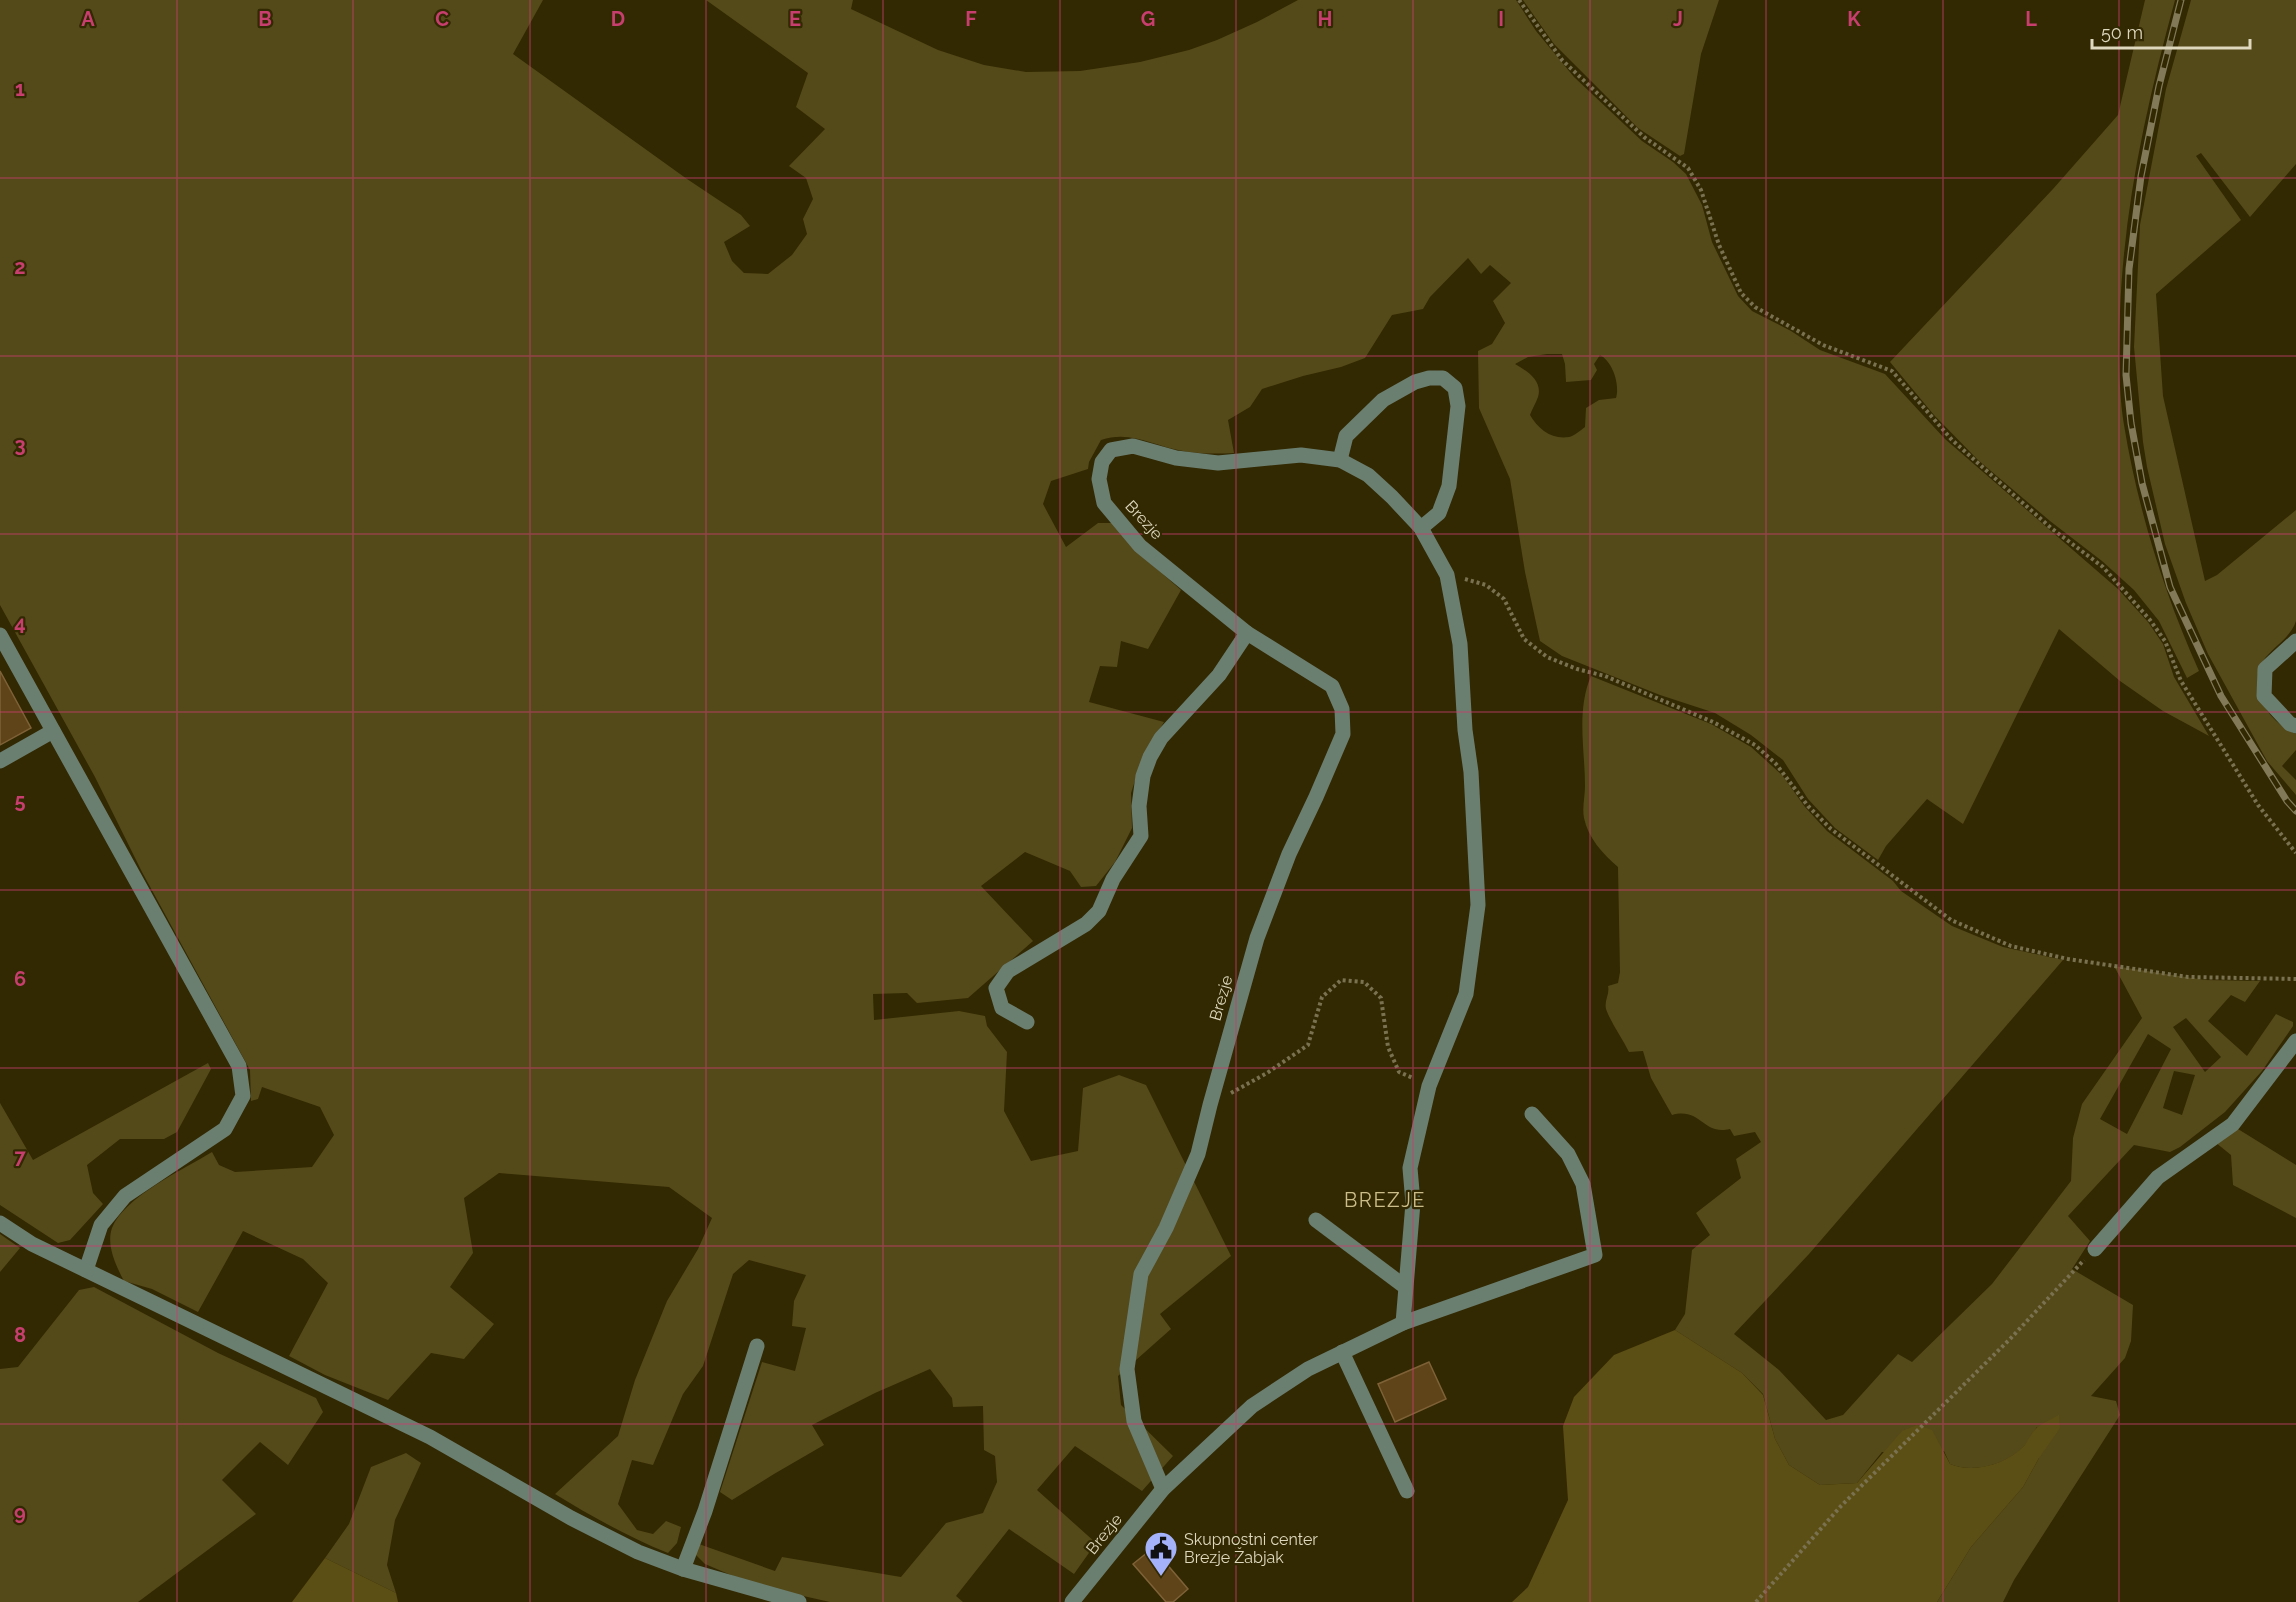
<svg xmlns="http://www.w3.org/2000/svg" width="2296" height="1602" font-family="Raleway,sans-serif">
<rect width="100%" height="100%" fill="#322902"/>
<!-- green -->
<g fill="#544919" fill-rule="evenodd">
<path d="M0,0H543L513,54L687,179L741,215L750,226L724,242L732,261L744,273L768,274L792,255L807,234L803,219L813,199L806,178L789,166L825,129L796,107L808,73L706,0H853L851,9L938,50L984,65L1026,72L1080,71L1140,62L1189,50L1217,40L1257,22L1298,0H1516L1536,31L1574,77L1642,141L1673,162L1686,174L1702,205L1712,242L1738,296L1752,311L1791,331L1820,350L1885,374L1945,439L2118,589L2148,622L2163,644L2174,677L2209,736L2163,711L2120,681L2059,629L1963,824L1927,799L1886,846L1878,860L1835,828L1808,799L1783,760L1751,735L1715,713L1660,695L1562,656L1540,641L1525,572L1510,479L1479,408L1478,351L1492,344L1505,323L1493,301L1511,283L1490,265L1481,274L1468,258L1430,297L1423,309L1392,315L1365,358L1341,367L1303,376L1262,389L1250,407L1228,420L1234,453C1217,454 1200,454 1183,451C1153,446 1131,430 1101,440L1089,462L1088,469L1051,481L1043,504L1066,547L1098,523H1113L1142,556L1181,590L1148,649L1121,641L1117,667L1100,666L1089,702L1164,722L1142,759L1131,793L1132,828L1115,862L1096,886L1081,887L1070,871L1025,852L981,886L1033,941L968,998L917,1003L907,993L873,994L874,1020L959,1011L985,1016L987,1026L1007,1052L1004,1111L1031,1161L1078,1151L1083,1088L1119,1075L1146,1085L1231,1256L1160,1314L1171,1329L1118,1376L1121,1405L1173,1456L1142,1491L1075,1446L1037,1490L1096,1543L1074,1574L1009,1529L956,1596L963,1602H830L790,1593L745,1581L705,1564L693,1552L696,1543L775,1571L782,1557L901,1577L946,1523L983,1513L997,1482L995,1456L984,1450L983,1406L953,1407L952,1398L930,1369L875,1393L812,1425L824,1445L774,1474L732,1500L720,1492L762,1362L795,1371L806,1328L792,1326L794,1301L806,1275L749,1260L733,1274L703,1366L683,1394L653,1465L632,1460L618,1504L637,1530L653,1534L666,1521L681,1527L677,1543L668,1553C628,1537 591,1516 555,1494L618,1436L635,1380L667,1301L698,1249L712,1218L669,1187L499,1173L464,1198L473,1253L450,1287L494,1324L464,1359L431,1353L388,1400L325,1375L289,1356L328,1283L303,1259L243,1231L198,1312L152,1289L124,1281C116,1266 106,1245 112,1228C124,1197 184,1169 212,1152L219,1165L235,1172L312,1167L334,1135L320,1107L262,1087L258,1099L251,1101L250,1070L142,872L95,777L0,605ZM1547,354H1562L1565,364L1566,382L1591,380L1597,370L1594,364L1600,355C1613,362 1620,385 1616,398L1599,400L1586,408L1585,427C1581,430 1574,436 1569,437C1552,440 1538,429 1530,415C1532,409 1536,403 1538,397C1543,381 1527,371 1515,364L1528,357Z"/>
<polygon points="1523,0 1719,0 1701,54 1684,154 1680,156 1638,128 1554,44"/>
<path d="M2145,0H2175C2147,103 2124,205 2120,312C2119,349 2118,388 2124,425C2138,510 2164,593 2199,671L2187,678L2159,621L2134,590L2102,561L2050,521L1978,460L1934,415L1890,362L2053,189L2118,115Z"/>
<path d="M2191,0H2296V164L2250,217L2201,153L2196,156L2241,220L2156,294L2163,396L2205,581L2217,575L2296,510V621C2290,639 2273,646 2263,661C2246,688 2269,723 2296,734V750L2282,766L2296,780V795L2267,761L2208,654L2186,603L2165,544L2147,467L2143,442L2134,347L2140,225L2166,89Z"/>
<path d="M1591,676L1711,724L1751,747L1782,775L1805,807L1827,831L1893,881L1901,891L1952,926L2003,947L2063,960L1809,1254L1734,1334L1779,1370L1826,1420L1843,1415L1898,1354L1912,1362L1992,1284L2071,1181L2073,1138L2082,1104L2142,1018L2114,966L2205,980L2260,981L2245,1002L2231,995L2208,1021L2247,1056L2276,1014L2293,1022V1026L2262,1071L2225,1112L2180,1147L2170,1152L2134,1145L2068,1216L2090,1241L2072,1269L2133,1305L2131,1341L2125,1358L2091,1396L2116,1401L2120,1415L2014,1580L2003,1602H1937L1971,1547L2023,1487L2039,1458L2037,1427C2033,1433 2030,1439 2026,1444C2009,1464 1974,1474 1950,1464L1944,1451L1882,1452L1857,1483L1820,1485L1789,1465L1775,1439L1763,1394L1742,1373L1675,1330L1685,1314L1692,1250L1710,1235L1696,1213L1741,1178L1736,1159L1761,1142L1755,1132L1734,1136L1730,1129C1703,1136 1701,1107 1672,1115L1651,1078L1643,1051L1629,1052C1622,1038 1611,1023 1606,1009C1604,1000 1610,994 1608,986L1618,983L1620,972L1618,867C1603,854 1588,838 1584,818C1582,808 1585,796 1585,786C1585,750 1576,711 1591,676ZM2186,1018L2221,1057L2205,1072L2173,1027ZM2148,1034L2171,1049L2127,1134L2100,1119ZM2174,1071L2195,1075L2182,1115L2163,1108Z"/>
<polygon points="208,1063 211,1069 177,1132 164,1139 120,1139 87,1165 93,1193 103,1204 70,1240 58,1243 0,1205 0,1103 33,1160"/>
<polygon points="2238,1129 2296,1165 2296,1218 2233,1185 2231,1155 2210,1138"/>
<polygon points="0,1234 20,1248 0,1272"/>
<polygon points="94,1287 218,1353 316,1398 323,1412 288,1465 260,1442 222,1480 256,1514 138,1602 0,1602 0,1369 18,1367 79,1290"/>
<polygon points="406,1453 421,1463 395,1520 387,1565 396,1593 325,1558 349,1524 371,1467"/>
</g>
<!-- forest -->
<g fill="#5c4f15">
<path d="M1675,1330L1742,1373L1763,1395L1775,1439L1789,1465L1820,1485L1857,1483L1902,1431L1917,1425L1932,1430L1950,1464C1974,1474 2006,1464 2024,1446C2029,1440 2032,1431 2038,1427C2044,1422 2052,1419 2059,1415L2060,1428L2039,1458L2023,1487L1971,1547L1937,1602H1512L1528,1587L1568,1500L1563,1426L1574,1397L1614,1355Z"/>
<polygon points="325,1558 396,1593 398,1602 292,1602"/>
</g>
<!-- building -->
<g fill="#604419" stroke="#7e6137" stroke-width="1.5">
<polygon points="0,671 31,728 0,745"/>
<polygon points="1429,1362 1446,1399 1395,1422 1378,1384"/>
<polygon points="1153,1548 1188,1589 1173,1602 1166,1602 1133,1564"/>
</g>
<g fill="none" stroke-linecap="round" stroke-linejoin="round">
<!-- path -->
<g stroke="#797150" stroke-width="4" stroke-dasharray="3 3" stroke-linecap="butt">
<polyline points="1519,0 1562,60 1644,137 1688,168 1701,190 1719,245 1741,293 1755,307 1823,345 1892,371 1952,440 2051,528 2103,567 2150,620 2165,641 2181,681 2258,805 2296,853"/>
<polyline points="1465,579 1486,585 1504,599 1524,639 1547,657 1577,669 1605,676 1713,722 1755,745 1776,764 1808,806 1831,829 1951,920 2011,946 2068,959 2188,977 2296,979"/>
<polyline points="1231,1093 1267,1073 1308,1045 1322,997 1341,980 1364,982 1381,998 1388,1047 1399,1072 1413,1078"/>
<polyline points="1756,1602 1841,1506 2011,1338 2084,1260"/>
</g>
<!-- minor -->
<g stroke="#6b7f71" stroke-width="15">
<polyline points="1340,460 1346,436 1383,400 1415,382 1429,378 1443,378 1455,388 1458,406 1449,486 1439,513 1421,528"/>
<polyline points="0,635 239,1066 243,1096 225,1129 125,1196 101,1225 86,1270"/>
<polyline points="2296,641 2265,669 2264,696 2290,724 2296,726"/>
<polyline points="0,761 53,731"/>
<polyline points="1027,1022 1002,1008 996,988 1008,971 1086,924 1099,911 1113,879 1141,836 1139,806 1143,776 1150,757 1161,738 1219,675 1247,633"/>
<polyline points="1316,1220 1404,1286"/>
<polyline points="0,1223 32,1244 430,1437 571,1518 638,1552 683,1569 799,1602"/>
<polyline points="2095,1249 2158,1177 2233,1124 2296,1041"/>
<polyline points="1342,1352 1407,1491"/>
<polyline points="1163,1489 1134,1421 1127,1369 1141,1274 1166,1228 1198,1154 1210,1105 1257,938 1289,854 1316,797 1343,734 1342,709 1332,686 1247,633 1140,546 1104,503 1099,479 1102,462 1111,450 1133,446 1176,458 1218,463 1301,455 1340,460 1368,475 1392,497 1421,528 1447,575 1460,644 1465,730 1471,772 1478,905 1466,994 1429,1086 1410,1168 1413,1203 1403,1323"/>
<polyline points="683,1569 705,1511 757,1346"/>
<polyline points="1072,1602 1163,1489 1252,1406 1308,1369 1403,1323 1595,1255 1583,1184 1568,1154 1532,1114"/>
</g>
<defs>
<polyline id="rail" points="2181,0 2159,86 2141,176 2129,269 2126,375 2131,423 2142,483 2170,587 2221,696 2287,801 2296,811"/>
</defs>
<!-- rail casing -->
<use href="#rail" stroke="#817958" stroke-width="7"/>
<!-- rail -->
<use href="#rail" stroke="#322902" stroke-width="4.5" stroke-dasharray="14" stroke-linecap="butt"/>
</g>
<!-- grid -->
<path fill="none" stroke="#c83e6f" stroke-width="1.5" stroke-opacity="0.55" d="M177,0V1602M353,0V1602M530,0V1602M706,0V1602M883,0V1602M1060,0V1602M1236,0V1602M1413,0V1602M1590,0V1602M1766,0V1602M1943,0V1602M2119,0V1602M0,178H2296M0,356H2296M0,534H2296M0,712H2296M0,890H2296M0,1068H2296M0,1246H2296M0,1424H2296"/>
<!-- icons -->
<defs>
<symbol id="civic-pin" viewBox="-11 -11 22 30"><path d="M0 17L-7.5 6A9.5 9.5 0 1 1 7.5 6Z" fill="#a4b2fc" stroke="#322902"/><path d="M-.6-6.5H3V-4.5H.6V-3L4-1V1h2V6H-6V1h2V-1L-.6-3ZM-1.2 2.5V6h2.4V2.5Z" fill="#111"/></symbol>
</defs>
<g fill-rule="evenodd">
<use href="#civic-pin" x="1142" y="1529" width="38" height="52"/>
</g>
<g text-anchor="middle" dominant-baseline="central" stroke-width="4.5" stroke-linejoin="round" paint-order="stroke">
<!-- street labels -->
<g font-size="16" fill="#ded8be" stroke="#322902">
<text transform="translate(1144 520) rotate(47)">Brezje</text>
<text transform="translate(1221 998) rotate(-74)">Brezje</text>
<text transform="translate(1104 1534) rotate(-51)">Brezje</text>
</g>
<!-- poi labels -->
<g font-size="16" fill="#ded8be" stroke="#322902" text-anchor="start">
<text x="1184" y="1539">Skupnostni center<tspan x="1184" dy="18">Brezje Žabjak</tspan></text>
</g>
<!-- quarter labels -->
<g font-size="20" letter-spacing="1.5" fill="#ccbe8a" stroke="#322902">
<text x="1385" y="1200">BREZJE</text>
</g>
</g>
<g font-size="20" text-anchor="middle" font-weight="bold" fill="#c83e6f" stroke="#322902" stroke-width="4.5" stroke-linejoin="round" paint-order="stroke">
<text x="88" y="26">A</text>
<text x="265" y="26">B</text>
<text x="442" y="26">C</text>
<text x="618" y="26">D</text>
<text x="795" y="26">E</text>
<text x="971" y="26">F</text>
<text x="1148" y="26">G</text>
<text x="1325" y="26">H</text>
<text x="1501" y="26">I</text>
<text x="1678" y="26">J</text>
<text x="1854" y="26">K</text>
<text x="2031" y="26">L</text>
<text x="20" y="96">1</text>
<text x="20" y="274">2</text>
<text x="20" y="452">3</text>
<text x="20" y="630">4</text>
<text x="20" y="808">5</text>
<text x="20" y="986">6</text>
<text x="20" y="1164">7</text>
<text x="20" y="1342">8</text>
<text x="20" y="1520">9</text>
</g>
<!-- scale -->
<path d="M2092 39v9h158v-9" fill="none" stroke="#ded8be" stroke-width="3"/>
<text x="2101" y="39" font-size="18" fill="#ded8be" stroke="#322902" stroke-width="4.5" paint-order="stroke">50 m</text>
</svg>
